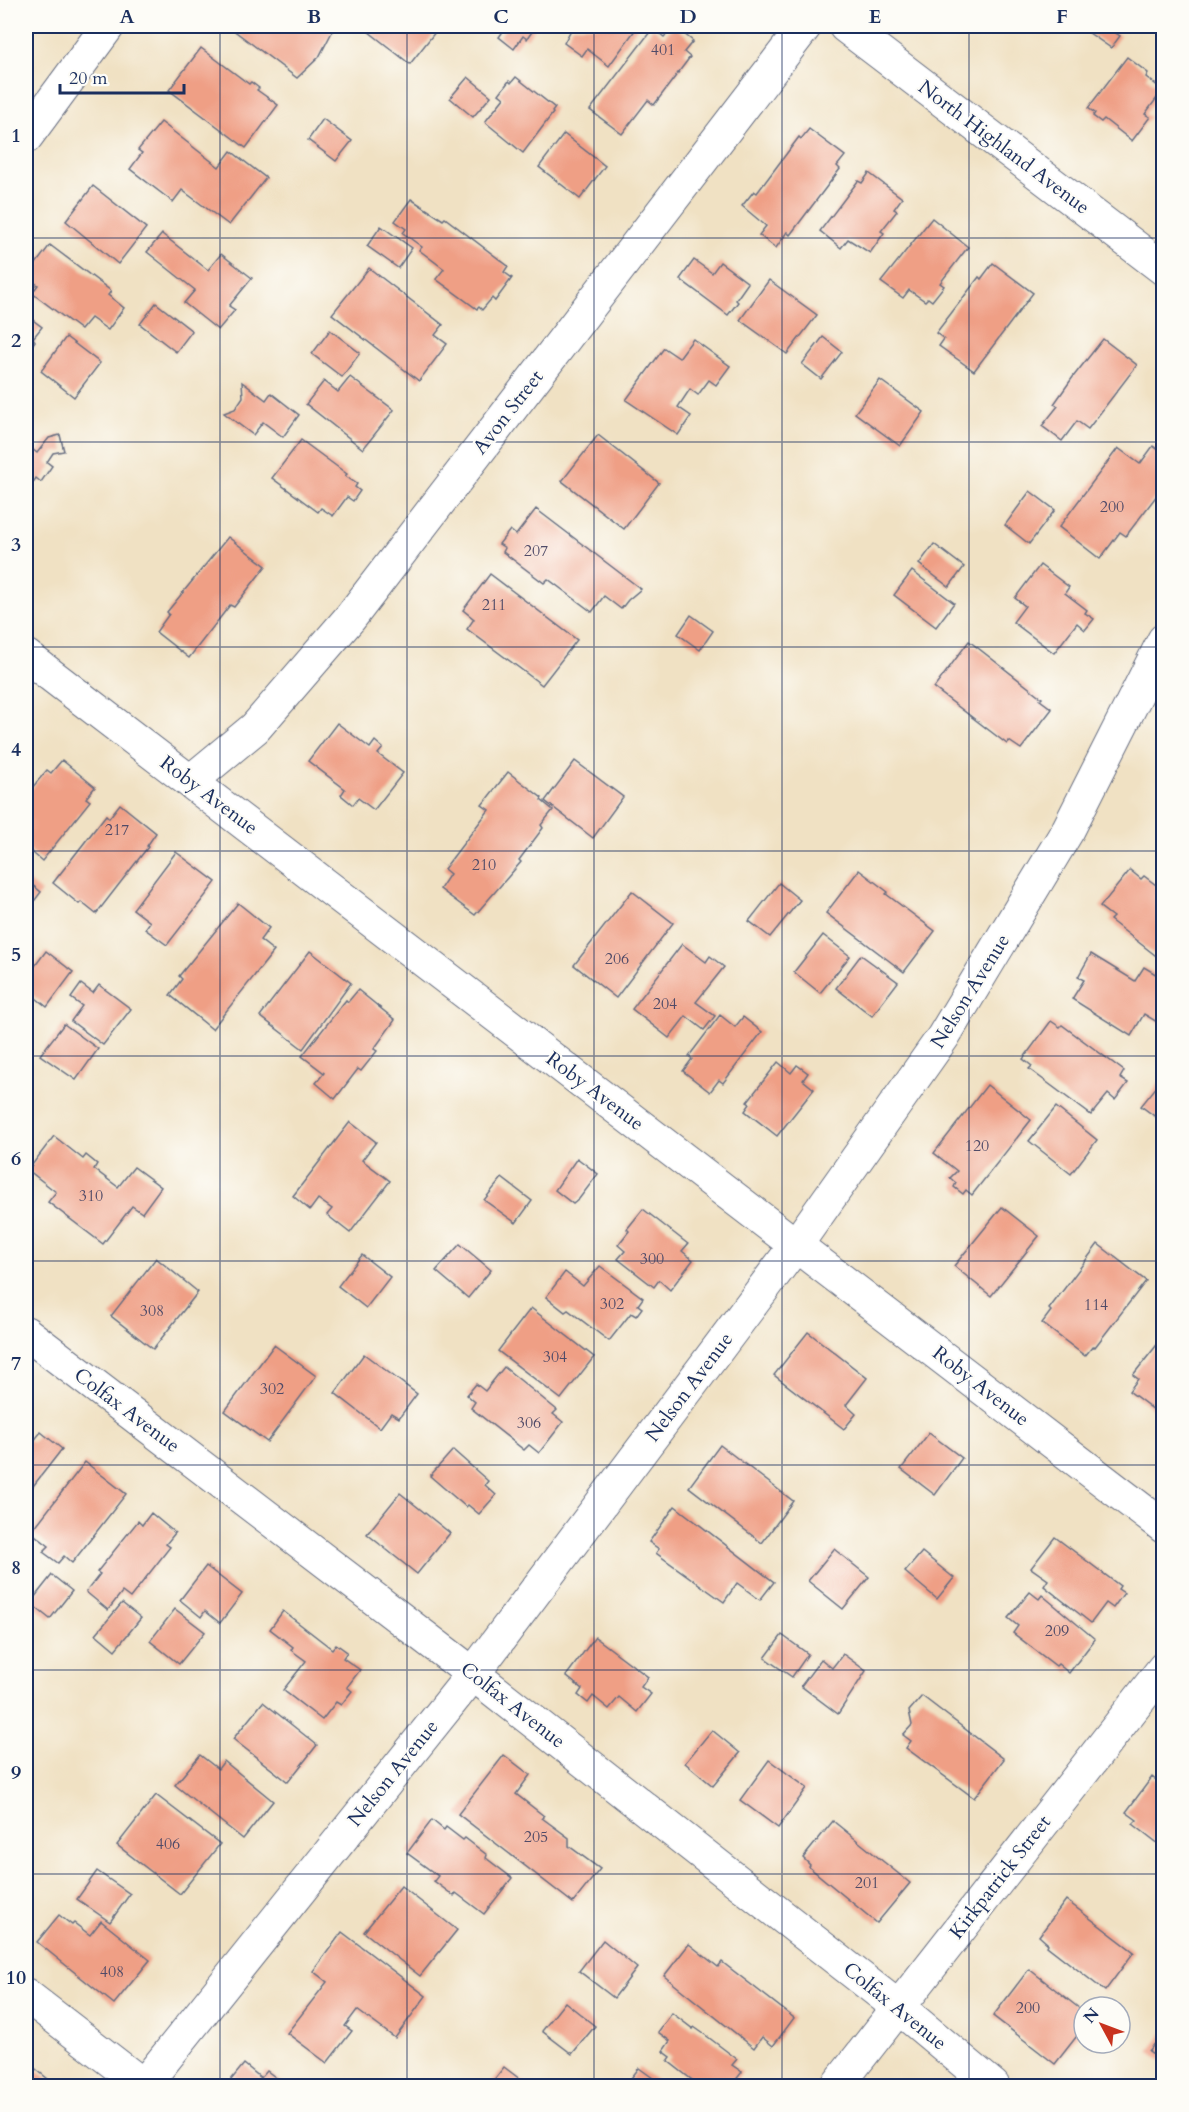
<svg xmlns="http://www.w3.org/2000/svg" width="1189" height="2112" font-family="Cardo,serif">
<rect width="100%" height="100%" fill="#fdfcf7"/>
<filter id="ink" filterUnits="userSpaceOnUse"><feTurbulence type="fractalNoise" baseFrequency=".0167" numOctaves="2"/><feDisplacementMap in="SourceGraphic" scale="12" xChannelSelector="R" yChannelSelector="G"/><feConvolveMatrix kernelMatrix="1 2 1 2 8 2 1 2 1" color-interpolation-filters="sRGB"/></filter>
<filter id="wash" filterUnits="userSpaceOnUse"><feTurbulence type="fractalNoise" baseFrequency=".008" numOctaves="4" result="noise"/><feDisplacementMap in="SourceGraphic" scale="24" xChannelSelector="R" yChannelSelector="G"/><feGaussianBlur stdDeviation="1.35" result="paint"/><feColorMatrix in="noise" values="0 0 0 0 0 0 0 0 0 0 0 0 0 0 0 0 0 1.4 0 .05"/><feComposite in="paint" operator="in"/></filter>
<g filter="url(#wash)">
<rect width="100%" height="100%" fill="#f0e1c3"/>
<g id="blocks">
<!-- building -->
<g fill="#ef9f85">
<polygon points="228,26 327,26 333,30 319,57 297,78"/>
<polygon points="366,26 429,26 436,31 410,64 364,28"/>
<polygon points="507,26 536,26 527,39 523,36 514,49 499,37"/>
<polygon points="573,26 638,26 609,66 587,49 582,56 564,43"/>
<polygon points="674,26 693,41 684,52 690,57 654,105 648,100 622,134 590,110 653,28 664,37"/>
<polygon points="1013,26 1030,26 1023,34"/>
<polygon points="1079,26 1105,26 1120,36 1111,48"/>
<polygon points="201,48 249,84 251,82 259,88 257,90 278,105 246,148 169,90"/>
<polygon points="1127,57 1148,73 1146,77 1163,90 1145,114 1150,117 1132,141 1104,119 1101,122 1093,116 1095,113 1088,108"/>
<polygon points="468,77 491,96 473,117 450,98"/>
<polygon points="516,77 555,108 552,112 553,113 523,153 485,122 504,98 499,94 509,81 511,83"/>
<polygon points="323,119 352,141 336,161 308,140"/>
<polygon points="161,122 219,167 231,151 266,178 229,225 182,190 173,202 130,169 142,153 138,150"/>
<polygon points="809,129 845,156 837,166 840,169 790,235 787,232 776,248 759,235 766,226 742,206 754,191 757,193 799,137 801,139"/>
<polygon points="564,134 605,166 580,199 539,167"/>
<polygon points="869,173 902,198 894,209 897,211 881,231 884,233 870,253 848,239 841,248 820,231 858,181 862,183"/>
<polygon points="93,186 146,228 118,264 66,221"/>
<polygon points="411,199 443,220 445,218 508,266 504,272 512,278 495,301 492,298 482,310 479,307 477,309 436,279 444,269 419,250 422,247 403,233 406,229 395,221"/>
<polygon points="932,218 968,247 940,283 944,286 932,301 928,298 925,301 909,290 903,298 881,282"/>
<polygon points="381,226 412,248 398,268 367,246"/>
<polygon points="162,234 208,270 221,254 252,278 229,306 235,310 218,330 184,303 195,290 147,252"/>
<polygon points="50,245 111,291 108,295 124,308 108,330 91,318 81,330 32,293 38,285 26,277"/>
<polygon points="694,260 712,273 720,262 748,283 736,300 738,302 728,315 680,279"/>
<polygon points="993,263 1033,293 974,371 939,346 944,339 936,333 979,277 981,279"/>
<polygon points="369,268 443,325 435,335 447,344 419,381 332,314"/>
<polygon points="769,280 817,315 787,354 740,320"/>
<polygon points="156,303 192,331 176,352 140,324"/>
<polygon points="26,315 42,327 33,338 35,341 26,354"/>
<polygon points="330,330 360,353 342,377 312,354"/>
<polygon points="66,337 100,363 74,397 41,371"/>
<polygon points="823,337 842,352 821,379 802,364"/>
<polygon points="693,339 730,366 716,385 709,380 698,395 690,389 678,407 691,416 678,435 626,400 664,348 679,358"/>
<polygon points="1103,339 1137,365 1088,429 1077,421 1062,441 1042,426 1058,406 1054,404 1073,377"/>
<polygon points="350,377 394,410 363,449 306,404 324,381 338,392"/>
<polygon points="880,380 924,412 900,446 855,413"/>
<polygon points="242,382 266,400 271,393 299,415 283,437 263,422 253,435 224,413 235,409 243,397"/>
<polygon points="60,435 64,451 53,453 47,462 52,466 41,482 36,478 26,493 26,454 27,455 32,449 37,453 49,438"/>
<polygon points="598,435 659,483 624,529 562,481"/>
<polygon points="301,440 347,474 345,476 357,484 355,487 360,491 353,501 347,497 333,516 321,508 318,512 272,478"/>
<polygon points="1153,446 1164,454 1164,486 1126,536 1120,532 1100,559 1059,527 1118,448 1140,464"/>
<polygon points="1030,491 1055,510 1029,544 1005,525"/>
<polygon points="536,509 641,589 628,600 621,609 604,596 592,612 548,579 544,583 503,552 505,548 499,544 510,530 516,535"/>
<polygon points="228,537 266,566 234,607 230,605 189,658 156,632 169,614 167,612"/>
<polygon points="934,544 964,567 949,587 919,564"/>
<polygon points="1040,565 1069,587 1065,593 1087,610 1085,613 1094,619 1085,630 1077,623 1054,653 1013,622 1025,606 1015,598"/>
<polygon points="912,571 954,603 936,627 894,595"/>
<polygon points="490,574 577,640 542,685 467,629 474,619 463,610"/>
<polygon points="691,615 713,631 700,650 678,634"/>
<polygon points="969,641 1042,698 1040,700 1052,709 1021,749 1009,741 1007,744 934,688"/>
<polygon points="337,723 370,748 375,741 383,748 378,754 403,773 374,810 358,798 353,805 341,795 345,789 308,761"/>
<polygon points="62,760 95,787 86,798 90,801 42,861 26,847 26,795 47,770 51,773"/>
<polygon points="575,761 623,797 593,838 545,801"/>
<polygon points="508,772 542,798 541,800 553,810 541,825 543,828 519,860 521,862 475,915 440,889 450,874 444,869 489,810 482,805"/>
<polygon points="120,804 156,833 147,846 148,847 96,914 81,902 79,904 53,883 106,815 109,818"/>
<polygon points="176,852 216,882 167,945 145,929 150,922 133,909"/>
<polygon points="859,870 888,892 886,894 935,931 904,972 826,913"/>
<polygon points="1130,870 1141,879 1144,876 1164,891 1164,962 1110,920 1113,917 1100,907"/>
<polygon points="26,880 41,892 26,912"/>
<polygon points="779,883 800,900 770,937 749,921"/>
<polygon points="632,891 673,923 616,998 574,965"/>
<polygon points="238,903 269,928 260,940 274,951 212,1029 170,995 182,979 179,976"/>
<polygon points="823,935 850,956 820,993 794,972"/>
<polygon points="682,944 706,962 710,956 724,967 696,1002 715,1016 704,1030 686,1016 669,1038 632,1009"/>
<polygon points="46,951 73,972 47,1007 26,990 26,978"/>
<polygon points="310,951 351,983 303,1049 260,1016"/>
<polygon points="1091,954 1135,981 1144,967 1164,979 1162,1025 1144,1014 1131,1036 1072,999 1084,980 1078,977"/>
<polygon points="861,955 898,982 872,1016 836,988"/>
<polygon points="81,984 93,993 99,985 131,1009 103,1045 71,1021 82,1006 71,998"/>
<polygon points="358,990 395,1020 374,1049 377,1051 361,1071 358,1069 335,1099 316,1083 324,1073 302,1056 346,1000 348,1002"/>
<polygon points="720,1015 735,1027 743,1017 762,1032 723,1083 719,1080 710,1092 683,1071 692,1059 689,1056"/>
<polygon points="1051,1021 1060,1027 1062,1025 1124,1071 1120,1078 1128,1083 1115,1100 1108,1094 1091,1115 1029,1069 1032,1066 1023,1059"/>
<polygon points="64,1024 98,1049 76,1080 40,1055"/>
<polygon points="778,1062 791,1073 797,1065 808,1073 803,1080 814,1089 777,1136 745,1111 750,1104 747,1102"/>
<polygon points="1162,1080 1164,1082 1164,1123 1141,1106"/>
<polygon points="987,1085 1031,1120 972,1195 966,1190 963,1194 954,1187 956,1183 950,1178 957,1171 934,1153"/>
<polygon points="1056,1107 1097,1140 1071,1174 1029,1141"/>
<polygon points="350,1122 376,1142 362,1160 390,1181 350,1233 327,1215 332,1209 318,1199 310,1210 293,1196"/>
<polygon points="54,1136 83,1159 86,1155 97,1164 94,1169 118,1187 134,1167 161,1187 142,1213 132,1206 103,1244 48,1202 56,1192 28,1170"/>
<polygon points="577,1158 598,1174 579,1199 573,1204 555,1190"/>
<polygon points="502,1178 532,1201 516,1223 484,1200"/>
<polygon points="1002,1207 1039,1236 991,1296 954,1266"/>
<polygon points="643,1209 688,1244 682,1251 693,1260 670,1290 659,1280 654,1287 618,1259 625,1251 618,1245 629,1231 627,1229"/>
<polygon points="460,1244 491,1270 468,1298 436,1271"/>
<polygon points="1098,1244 1146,1281 1095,1347 1093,1346 1085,1356 1042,1323 1051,1311 1049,1309"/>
<polygon points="362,1255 390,1277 366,1308 338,1286"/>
<polygon points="156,1258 198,1292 153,1349 111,1316"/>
<polygon points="600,1266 643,1298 638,1305 642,1308 636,1316 631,1313 609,1341 568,1310 565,1312 546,1297 565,1272 583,1286"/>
<polygon points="531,1308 594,1357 561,1399 498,1351"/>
<polygon points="808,1332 867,1378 846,1405 856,1414 844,1429 774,1375"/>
<polygon points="1164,1336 1164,1414 1162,1416 1129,1391 1138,1379 1133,1375"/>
<polygon points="274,1345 316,1376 267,1442 225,1411"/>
<polygon points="364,1354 417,1394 399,1418 391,1413 380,1428 335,1393"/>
<polygon points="504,1367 557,1410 553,1414 563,1422 539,1453 529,1445 524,1450 471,1408 475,1402 467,1395 476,1384 485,1391"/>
<polygon points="41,1432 62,1449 26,1495 26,1437 32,1443"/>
<polygon points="929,1433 962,1458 935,1495 901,1469"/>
<polygon points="720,1445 793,1501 762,1543 689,1487"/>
<polygon points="453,1450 488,1481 485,1485 496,1495 479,1514 468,1505 466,1507 430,1476"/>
<polygon points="85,1462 126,1494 72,1563 64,1556 58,1563 43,1552 49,1546 31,1532"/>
<polygon points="400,1493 450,1533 417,1574 367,1534"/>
<polygon points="675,1506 774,1582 760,1600 737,1583 724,1602 656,1553 659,1549 649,1542"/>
<polygon points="151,1513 175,1533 166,1544 170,1547 130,1598 122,1592 108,1610 86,1592 100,1574 97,1572 138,1521 142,1525"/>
<polygon points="1055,1537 1120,1586 1118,1589 1124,1593 1113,1608 1106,1603 1091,1623 1044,1586 1048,1580 1031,1568"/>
<polygon points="834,1549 869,1577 843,1609 808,1581"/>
<polygon points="922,1552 954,1578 937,1599 905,1572"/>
<polygon points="206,1566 242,1594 220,1623 205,1611 201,1617 180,1600"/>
<polygon points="52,1575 72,1591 50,1619 30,1603"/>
<polygon points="1030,1592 1039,1599 1042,1595 1095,1639 1069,1673 1058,1664 1056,1666 1013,1633 1018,1626 1008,1618"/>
<polygon points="122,1603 141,1618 115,1650 96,1634"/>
<polygon points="175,1609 205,1632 179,1664 150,1641"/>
<polygon points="283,1611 332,1649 336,1644 347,1652 343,1658 360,1670 347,1687 352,1691 341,1705 336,1702 322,1720 283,1690 306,1661 291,1650 293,1647 270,1629"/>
<polygon points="782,1635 808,1654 792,1677 765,1658"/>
<polygon points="595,1637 648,1677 641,1687 651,1694 637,1712 619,1697 609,1709 593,1696 588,1703 578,1695 582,1689 566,1676"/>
<polygon points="843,1654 866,1671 838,1714 801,1686 821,1659 832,1668"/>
<polygon points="922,1696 1004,1759 974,1798 906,1748 911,1741 903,1735 912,1725 909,1711"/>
<polygon points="263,1702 317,1745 288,1782 233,1739"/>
<polygon points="712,1730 740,1753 713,1786 685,1763"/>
<polygon points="200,1755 218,1769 224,1761 273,1801 243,1839 175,1785"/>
<polygon points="504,1755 530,1775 516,1794 544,1816 542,1818 569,1838 569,1846 600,1869 573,1903 458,1814"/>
<polygon points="769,1760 807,1788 778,1828 740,1800"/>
<polygon points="1152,1777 1164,1786 1164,1848 1133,1824 1137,1820 1126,1812"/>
<polygon points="156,1795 220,1844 180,1894 117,1845"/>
<polygon points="432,1820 444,1830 446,1827 463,1840 465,1838 487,1855 486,1858 512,1878 484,1914 456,1893 454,1896 434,1881 438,1876 407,1853"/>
<polygon points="833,1821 910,1883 877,1923 809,1867 810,1865 803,1858"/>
<polygon points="97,1871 130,1894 110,1922 77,1899"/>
<polygon points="401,1886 457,1930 420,1976 364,1932"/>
<polygon points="1066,1900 1134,1952 1105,1991 1047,1946 1048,1944 1039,1936"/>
<polygon points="59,1915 72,1925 74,1923 90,1935 101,1921 150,1960 114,2004 37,1942"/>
<polygon points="342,1932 426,1996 395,2038 357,2010 345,2026 352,2031 327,2063 287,2033 327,1982 313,1971"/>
<polygon points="603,1940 637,1968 614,1998 579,1971"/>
<polygon points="689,1944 718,1967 722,1962 794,2018 773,2046 762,2037 754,2048 664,1976"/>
<polygon points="1029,1969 1084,2012 1084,2027 1055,2064 993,2016"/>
<polygon points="565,2002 595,2026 572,2054 542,2031"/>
<polygon points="672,2013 693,2029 694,2027 704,2034 737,2059 732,2065 742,2072 731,2086 700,2086 668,2061 671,2057 663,2051 670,2041 658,2032"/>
<polygon points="1164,2032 1164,2062 1149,2051"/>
<polygon points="26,2061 48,2079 42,2086 26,2086"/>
<polygon points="244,2064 261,2078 267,2071 287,2086 226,2086"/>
<polygon points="504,2067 529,2086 489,2086"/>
<polygon points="639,2068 664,2086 625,2086"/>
</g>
</g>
</g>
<g filter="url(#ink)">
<use href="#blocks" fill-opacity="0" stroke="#666d81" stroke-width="1.5"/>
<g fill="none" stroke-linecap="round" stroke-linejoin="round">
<defs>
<g id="minor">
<polyline points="845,26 1164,269"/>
<polyline points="26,137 108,26"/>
<polyline points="26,656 1164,1527"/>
<polyline points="191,781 255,728 350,618 805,26"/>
<polyline points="26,1333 473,1674 898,2007 993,2086"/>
<polyline points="26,1995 144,2086"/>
<polyline points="143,2086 473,1674 796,1245 943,1037 1068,830 1164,640"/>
<polyline points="837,2086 1164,1668"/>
</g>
</defs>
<!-- minor casing -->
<use href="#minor" stroke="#666d81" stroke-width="35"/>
<!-- minor -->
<use href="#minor" stroke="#fff" stroke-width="33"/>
</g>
</g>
<!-- grid -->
<path fill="none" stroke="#1b2f5e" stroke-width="1.5" stroke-opacity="0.55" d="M220,26V2086M407,26V2086M594,26V2086M782,26V2086M969,26V2086M26,238H1164M26,442H1164M26,647H1164M26,851H1164M26,1056H1164M26,1261H1164M26,1465H1164M26,1670H1164M26,1874H1164"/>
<g text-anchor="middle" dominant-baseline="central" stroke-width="4.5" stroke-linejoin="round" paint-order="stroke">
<!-- number labels -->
<g font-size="16" fill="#504b68">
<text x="663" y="50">401</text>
<text x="1112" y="507">200</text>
<text x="536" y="551">207</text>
<text x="494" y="605">211</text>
<text x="117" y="830">217</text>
<text x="484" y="865">210</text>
<text x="617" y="959">206</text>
<text x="665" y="1004">204</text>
<text x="977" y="1146">120</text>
<text x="91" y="1196">310</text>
<text x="652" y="1259">300</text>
<text x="612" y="1304">302</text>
<text x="1096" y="1305">114</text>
<text x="152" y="1311">308</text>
<text x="555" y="1357">304</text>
<text x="272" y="1389">302</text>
<text x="529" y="1423">306</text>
<text x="1057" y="1631">209</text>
<text x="536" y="1837">205</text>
<text x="168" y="1844">406</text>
<text x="867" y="1883">201</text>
<text x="112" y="1972">408</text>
<text x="1028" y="2008">200</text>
</g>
<!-- street labels -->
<g font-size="20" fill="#1b2f5e" stroke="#fdfcf7">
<text transform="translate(1004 147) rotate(37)">North Highland Avenue</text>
<text transform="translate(508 412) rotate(-52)">Avon Street</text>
<text transform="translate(209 795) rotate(37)">Roby Avenue</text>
<text transform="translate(970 991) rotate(-58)">Nelson Avenue</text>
<text transform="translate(595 1091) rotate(37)">Roby Avenue</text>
<text transform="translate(981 1386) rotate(38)">Roby Avenue</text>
<text transform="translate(689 1387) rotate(-53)">Nelson Avenue</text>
<text transform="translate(127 1410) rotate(37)">Colfax Avenue</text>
<text transform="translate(513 1705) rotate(38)">Colfax Avenue</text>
<text transform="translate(393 1773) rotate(-51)">Nelson Avenue</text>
<text transform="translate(1000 1877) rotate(-52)">Kirkpatrick Street</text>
<text transform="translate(895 2006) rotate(39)">Colfax Avenue</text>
</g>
</g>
<!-- margin -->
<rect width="1189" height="2112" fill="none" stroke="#fdfcf7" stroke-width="66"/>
<!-- north arrow -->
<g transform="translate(1102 2025) rotate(311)"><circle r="28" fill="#fdfcf7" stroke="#a3aaba" stroke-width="1.5"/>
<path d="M0-4.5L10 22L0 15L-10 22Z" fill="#c8321e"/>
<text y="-9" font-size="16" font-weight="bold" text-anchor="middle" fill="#1b2f5e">N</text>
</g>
<!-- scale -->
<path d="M60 84v9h124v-9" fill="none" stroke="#1b2f5e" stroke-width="3"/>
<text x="69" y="84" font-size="18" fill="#1b2f5e" stroke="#fdfcf7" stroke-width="4.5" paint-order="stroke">20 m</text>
<rect x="33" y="33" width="1123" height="2046" fill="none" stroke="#1b2f5e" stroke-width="2"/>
<g font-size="20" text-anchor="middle" font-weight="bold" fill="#1b2f5e">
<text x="127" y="23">A</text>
<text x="314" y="23">B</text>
<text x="501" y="23">C</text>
<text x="688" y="23">D</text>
<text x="875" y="23">E</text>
<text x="1062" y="23">F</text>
<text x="16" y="142">1</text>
<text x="16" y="347">2</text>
<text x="16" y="551">3</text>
<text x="16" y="756">4</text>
<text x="16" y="961">5</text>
<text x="16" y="1165">6</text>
<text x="16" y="1370">7</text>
<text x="16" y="1574">8</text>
<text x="16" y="1779">9</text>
<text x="16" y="1984">10</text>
</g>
</svg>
